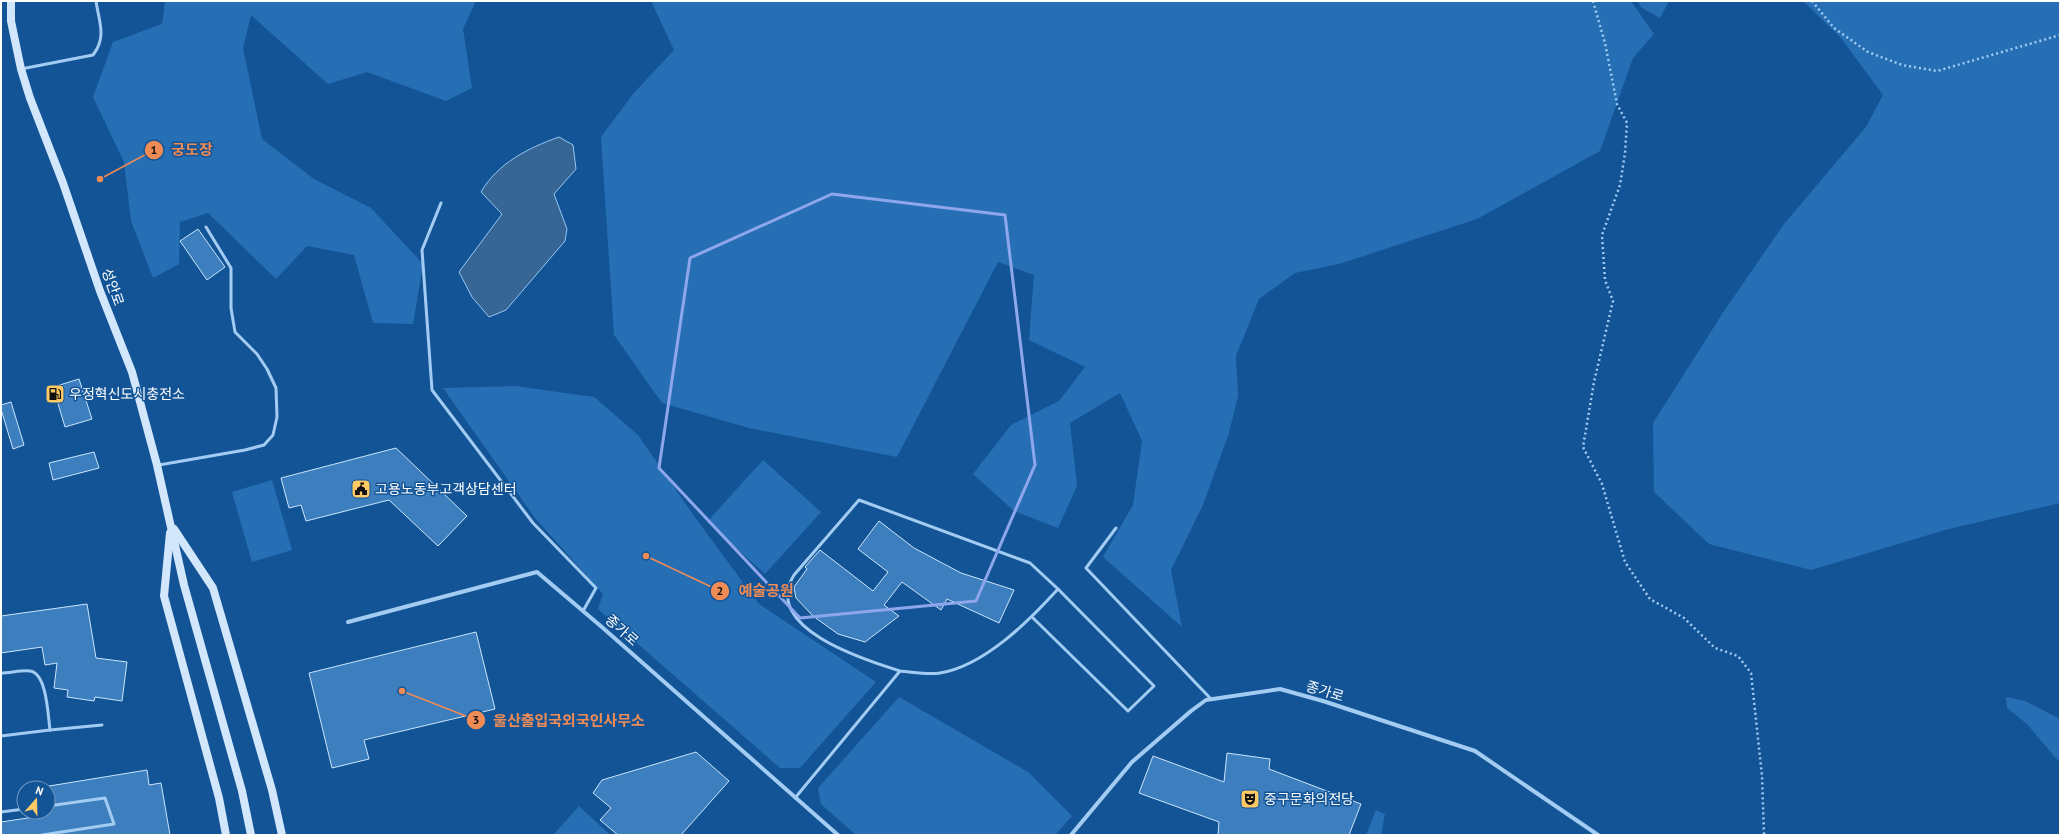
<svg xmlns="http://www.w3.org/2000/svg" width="2061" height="836" font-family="'PT Sans','Noto Sans KR',sans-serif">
<rect width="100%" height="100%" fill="#135496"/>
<!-- green -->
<g fill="#266fb5">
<polygon points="165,1 476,1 463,29 472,88 446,101 367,72 328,84 251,15 243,48 262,139 314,179 371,208 423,264 413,324 373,323 354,255 307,246 276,279 208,213 180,222 179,264 153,278 131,221 124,162 93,97 113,42 162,24"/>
<polygon points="651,1 1631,1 1654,34 1633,58 1600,151 1477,219 1339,264 1295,273 1259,299 1236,356 1238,396 1229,433 1203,505 1171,570 1182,627 1103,557 1133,505 1142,441 1120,393 1070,423 1077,486 1058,528 1014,511 973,474 1011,425 1059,401 1085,367 1029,340 1034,275 998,262 897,457 749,428 662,403 614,335 601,137 633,94 674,50"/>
<polygon points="1637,1 1669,1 1660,18 1642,8"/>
<polygon points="1803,1 2060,1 2060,503 1945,530 1811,570 1709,544 1654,492 1653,423 1724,311 1784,224 1866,127 1883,95 1841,38"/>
<polygon points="515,386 594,397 638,435 694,516 759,604 876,682 800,768 780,768 598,609 603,594 535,518 443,388"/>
<polygon points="763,460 821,512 765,574 707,522"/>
<polygon points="272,480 292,550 252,562 232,492"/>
<polygon points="899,697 1028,772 1072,816 1055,835 856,835 821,804 818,788"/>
<polygon points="2006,697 2025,701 2060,719 2060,763 2027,724 2007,708"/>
<polygon points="579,806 610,835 553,835"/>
<polygon points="1376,810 1385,814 1381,835 1366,835"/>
</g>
<!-- water -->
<path fill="#376695" stroke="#95c8f6" d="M559,137L573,145L576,169L554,194L567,229L565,241L506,310L489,317L472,297L459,272L502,214L481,192C498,163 528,148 559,137Z"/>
<!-- building -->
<g fill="#3c7ebe" stroke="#cbe5fd">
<polygon points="198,229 225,267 207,280 180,241"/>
<polygon points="79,379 92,419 65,427 53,387"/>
<polygon points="11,402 24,445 13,449 1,409 1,405"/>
<polygon points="396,448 467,516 438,546 389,500 306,521 301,505 289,508 281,478"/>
<polygon points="94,452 99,468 53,480 49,463"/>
<polygon points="879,521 914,548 961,573 1014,590 999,623 947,599 941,610 902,582 884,605 899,616 865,642 838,634 813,616 796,598 794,587 807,569 805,567 820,550 873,591 888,572 858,549"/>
<polygon points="87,604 96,658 127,662 122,701 95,697 94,701 67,697 68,690 54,688 57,663 45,665 42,647 1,653 1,616"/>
<polygon points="476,632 495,709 364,740 369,759 332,768 309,673"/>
<polygon points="696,752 729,781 681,835 618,835 600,820 611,808 593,793 602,780"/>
<polygon points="1227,753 1270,759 1269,769 1361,804 1349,835 1218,835 1219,822 1139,793 1153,756 1224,782"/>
<polygon points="147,770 149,785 161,783 170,835 1,835 1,822 41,816 41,812 48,812 48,788 37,788"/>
</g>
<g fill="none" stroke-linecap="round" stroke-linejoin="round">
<!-- path -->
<g stroke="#a3ccf3" stroke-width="2.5" stroke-dasharray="2 3" stroke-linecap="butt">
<polyline points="1593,1 1605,43 1617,104 1627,123 1625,153 1620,185 1602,235 1605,280 1613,301 1594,382 1583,447 1602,484 1625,562 1650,599 1684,618 1715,648 1738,656 1751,673 1762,776 1764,835"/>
<polyline points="1812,1 1834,28 1868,52 1902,65 1937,71 2060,35"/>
</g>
<!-- lane -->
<g stroke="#a3ccf3" stroke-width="3">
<path d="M21,69L93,55C107,37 99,22 96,1"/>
<polyline points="441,203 422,250 432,390 533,523 596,588 583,611"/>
<polyline points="159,465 245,450 264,445 273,435 277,417 276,388 267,369 257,354 235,332 231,308 231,268 206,227"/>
<polyline points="1116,528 1086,568 1211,699"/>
<polyline points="1032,617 1128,711 1154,686 1058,589"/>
<path d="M1,673C10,673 21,670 30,671C47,673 48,716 50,730L1,736"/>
<polyline points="50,730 102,725"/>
<path d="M795,798L900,671C913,672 927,675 940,673C984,666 1029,621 1058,589L1030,563L859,500L794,575C761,628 865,660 900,671"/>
<polyline points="1,812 24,809"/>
<polyline points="42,835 114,824 105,798 48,806"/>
</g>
<!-- street -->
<g stroke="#a3ccf3" stroke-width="4">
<polyline points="348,622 537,572 603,628 838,835"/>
<polyline points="1071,835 1132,762 1191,711 1206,700 1280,689 1323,701 1475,751 1598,835"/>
</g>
<!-- secondary -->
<g stroke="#d2e7fc" stroke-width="8">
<polyline points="11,1 11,21 21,69 30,98 63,183 100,291 132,372 157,465 184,585 242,791 251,835"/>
<polyline points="174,529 213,588 272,790 282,835"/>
<polyline points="170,533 164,596 219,798 226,835"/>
</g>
</g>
<!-- marked area -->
<path fill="none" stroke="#8ea6ec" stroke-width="3" stroke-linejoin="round" d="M832,194L1005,215L1035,465L976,601L800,618L659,468L690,258Z"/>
<!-- icons -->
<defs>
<symbol id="fuel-square" viewBox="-11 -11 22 22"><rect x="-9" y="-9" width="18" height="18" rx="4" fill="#ffc965" stroke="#135496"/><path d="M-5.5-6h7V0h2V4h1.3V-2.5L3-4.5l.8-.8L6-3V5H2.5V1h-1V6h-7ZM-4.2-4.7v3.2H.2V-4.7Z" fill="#111"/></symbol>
<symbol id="civic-square" viewBox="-11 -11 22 22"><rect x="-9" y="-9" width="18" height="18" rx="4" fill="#ffc965" stroke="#135496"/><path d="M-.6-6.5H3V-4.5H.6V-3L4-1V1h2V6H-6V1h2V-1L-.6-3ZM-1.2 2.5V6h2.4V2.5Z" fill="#111"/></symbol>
<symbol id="theatre-square" viewBox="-11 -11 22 22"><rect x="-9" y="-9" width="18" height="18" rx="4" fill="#ffc965" stroke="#135496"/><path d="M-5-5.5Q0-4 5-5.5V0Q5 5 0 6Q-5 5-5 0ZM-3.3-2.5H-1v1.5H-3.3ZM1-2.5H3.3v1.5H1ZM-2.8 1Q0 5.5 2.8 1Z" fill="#111"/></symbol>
</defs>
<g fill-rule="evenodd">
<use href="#fuel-square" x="44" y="383" width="22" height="22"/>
<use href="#civic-square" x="350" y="478" width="22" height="22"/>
<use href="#theatre-square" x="1239" y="788" width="22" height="22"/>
</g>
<g text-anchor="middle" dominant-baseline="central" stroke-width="3" stroke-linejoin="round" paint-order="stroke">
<!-- street labels -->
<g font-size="14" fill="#fff" stroke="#135496">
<text transform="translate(113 287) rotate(70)">성안로</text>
<text transform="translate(622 630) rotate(41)">종가로</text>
<text transform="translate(1325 691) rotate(17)">종가로</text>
</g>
<!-- poi labels -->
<g font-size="14" fill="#fff" stroke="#135496" text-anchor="start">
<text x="69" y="394">우정혁신도시충전소</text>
<text x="375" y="489">고용노동부고객상담센터</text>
<text x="1264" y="799">중구문화의전당</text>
</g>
</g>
<!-- callouts -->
<path fill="none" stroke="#ef8b55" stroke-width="1.5" d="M100 179L154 150M646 556L720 591M402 691L476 720"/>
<g fill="#ef8b55" stroke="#135496" stroke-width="1.5">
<circle cx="100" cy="179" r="4"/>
<circle cx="646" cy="556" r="4"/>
<circle cx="402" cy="691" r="4"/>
<circle cx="154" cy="150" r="10"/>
<circle cx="720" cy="591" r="10"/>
<circle cx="476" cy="720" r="10"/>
</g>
<g font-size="12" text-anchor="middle" font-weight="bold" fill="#111">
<text x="154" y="154">1</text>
<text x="720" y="595">2</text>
<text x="476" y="724">3</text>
</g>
<g font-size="15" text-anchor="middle" font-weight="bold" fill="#ef8b55" stroke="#135496" stroke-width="3" stroke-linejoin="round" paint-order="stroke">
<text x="192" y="155">궁도장</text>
<text x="766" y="596">예술공원</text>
<text x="569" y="726">울산출입국외국인사무소</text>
</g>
<!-- border -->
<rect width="2061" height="836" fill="none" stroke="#ffffff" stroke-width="4"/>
<!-- north arrow -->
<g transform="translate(36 800) rotate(20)"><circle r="19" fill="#135496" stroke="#7198c0"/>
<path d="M0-3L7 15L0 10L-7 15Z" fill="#ffc965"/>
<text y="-6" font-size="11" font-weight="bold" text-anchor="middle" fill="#ffffff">N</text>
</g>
</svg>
